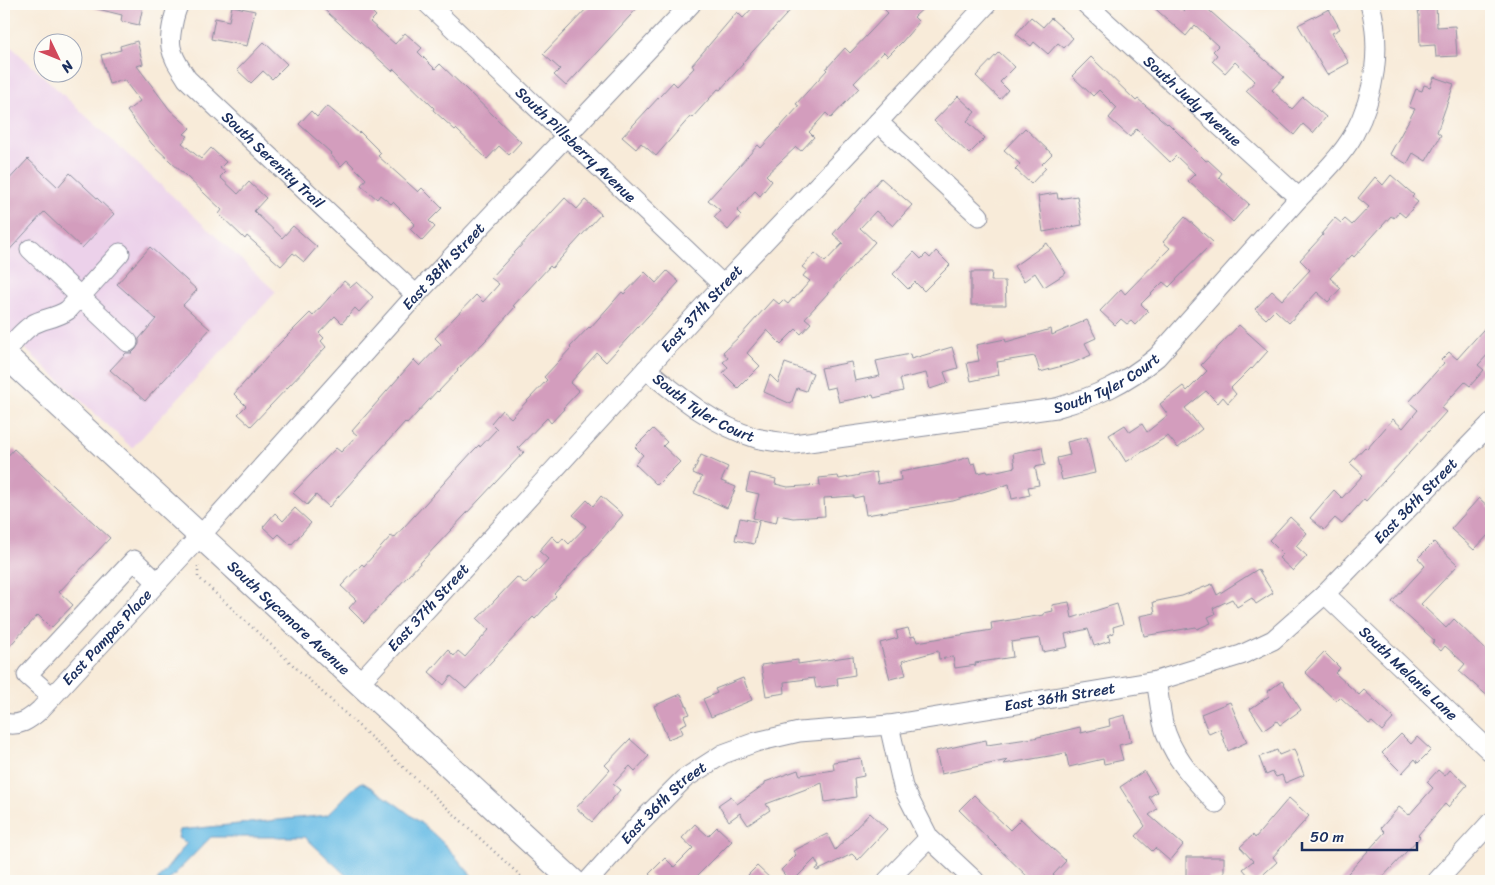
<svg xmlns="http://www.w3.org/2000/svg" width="1495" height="885" font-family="Sriracha,sans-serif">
<rect width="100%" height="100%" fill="#fdfcf7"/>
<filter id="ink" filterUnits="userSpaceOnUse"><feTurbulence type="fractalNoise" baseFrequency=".02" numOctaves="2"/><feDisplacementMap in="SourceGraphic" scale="10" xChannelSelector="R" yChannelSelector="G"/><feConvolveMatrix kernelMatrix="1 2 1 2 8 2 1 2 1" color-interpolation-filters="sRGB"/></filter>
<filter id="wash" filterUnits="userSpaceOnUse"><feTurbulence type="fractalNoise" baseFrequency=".0096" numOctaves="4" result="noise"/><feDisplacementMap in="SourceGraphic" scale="20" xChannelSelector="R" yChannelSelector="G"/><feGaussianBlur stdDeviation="1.12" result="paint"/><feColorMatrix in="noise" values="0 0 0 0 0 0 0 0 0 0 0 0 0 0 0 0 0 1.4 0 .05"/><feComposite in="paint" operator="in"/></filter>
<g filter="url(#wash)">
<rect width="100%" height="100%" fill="#f8ebd9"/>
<!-- built -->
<polygon fill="#ecd1ea" points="4,40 276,292 132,448 4,329"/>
<!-- water -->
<path fill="#68bce5" stroke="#4276a2" d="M362,782C390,799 427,825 449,849C457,858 464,867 472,876L474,881H352L305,837H211L168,881H157L187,843L178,838L180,830L327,815C339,805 349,790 362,782Z"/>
<g id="blocks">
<!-- building -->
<g fill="#d39dbd">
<polygon points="94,4 135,4 143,6 139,25 121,21 122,15 94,8"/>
<polygon points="318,4 378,4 371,11 376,16 370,22 395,44 405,33 422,48 418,52 435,69 440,64 521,142 509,155 499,146 487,159 456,129 455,130 433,110 434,108 394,69 392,71"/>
<polygon points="591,4 641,4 566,86 554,75 560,69 543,54"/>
<polygon points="756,4 796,4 742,63 743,64 720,90 718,89 692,118 690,117 656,156 641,143 636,149 622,137 673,82 677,86 694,68 692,65 737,12 743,18"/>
<polygon points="879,4 928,4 914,17 919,22 902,42 888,56 884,52 854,83 859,88 831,118 826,113 809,132 814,137 801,151 796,147 766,175 772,181 760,196 755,191 737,211 741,215 728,230 714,217 720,210 708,200 758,145 761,148 799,106 796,104 827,70 826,69 845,48 850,53 888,13"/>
<polygon points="1150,4 1177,4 1184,11 1191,4 1202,4 1284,77 1272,90 1292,109 1303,97 1326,117 1313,133 1303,124 1294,135 1246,91 1255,81 1235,62 1225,73 1212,61 1217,55 1213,51 1218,46 1206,35 1195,25 1186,36"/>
<polygon points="1416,4 1436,4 1437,27 1455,26 1457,56 1436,57 1435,45 1420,46 1419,15"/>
<polygon points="232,6 255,11 247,46 211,39 215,18 229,21"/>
<polygon points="1329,9 1340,29 1332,33 1349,63 1327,75 1298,25"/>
<polygon points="1031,17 1043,27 1051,18 1073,38 1064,48 1058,43 1048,54 1034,42 1031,46 1016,34"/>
<polygon points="137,41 143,64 137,66 170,110 190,128 184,134 188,136 182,143 201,159 211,148 226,162 220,168 225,172 220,177 238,194 249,182 266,198 254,211 282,238 293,226 317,247 304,262 293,253 281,266 247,236 245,239 219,214 222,210 152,144 127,111 140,101 124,80 109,84 101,55 121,50 120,46"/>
<polygon points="264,42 287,64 272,79 263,71 251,83 237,70"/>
<polygon points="999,52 1015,67 1000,82 1008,90 1000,99 976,76"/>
<polygon points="1091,57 1136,101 1138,99 1167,124 1168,123 1206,161 1208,160 1222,173 1219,177 1249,204 1233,222 1188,181 1195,174 1176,156 1170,162 1136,129 1130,137 1109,118 1117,108 1099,90 1093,96 1072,76"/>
<polygon points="1434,77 1454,84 1437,132 1441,135 1426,161 1413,153 1407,164 1390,154 1415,109 1409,107 1416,89 1422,91 1424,85 1430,87"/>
<polygon points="958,96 975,112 967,121 985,138 969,154 934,121"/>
<polygon points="327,106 359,133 360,132 381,153 378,156 418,192 422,188 442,208 429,221 435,227 422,241 410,229 415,224 393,202 391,204 380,195 377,199 361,185 366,179 347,160 341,166 330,154 331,153 299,124 311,111 317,117"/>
<polygon points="1025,128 1052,154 1042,164 1046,168 1031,184 1015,169 1020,164 1004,150"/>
<polygon points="28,159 58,187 70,173 114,214 82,248 44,212 4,256 4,185"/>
<polygon points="1391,175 1414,195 1412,197 1418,202 1405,217 1399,212 1394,218 1391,216 1354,257 1352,255 1330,278 1341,288 1328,302 1317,292 1289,323 1275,310 1266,319 1255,309 1272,291 1282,300 1310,270 1300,260 1323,235 1322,233 1335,218 1341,223 1345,219 1352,225 1369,207 1358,198 1375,177 1383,185"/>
<polygon points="881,178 912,205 893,226 876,211 860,228 875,242 805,318 811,323 801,334 796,329 781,344 767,330 747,353 760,366 738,388 723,373 728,367 723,362 728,358 723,352 741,335 773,299 779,304 783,300 788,304 793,298 794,299 810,281 803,276 807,271 802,267 815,253 825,262 843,243 833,234"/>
<polygon points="1057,193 1058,199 1077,196 1082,225 1043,232 1038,196"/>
<polygon points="565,198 577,209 585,200 601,214 552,268 550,266 513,306 515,307 486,340 457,370 458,371 438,392 437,391 407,424 405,422 329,507 316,495 307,505 293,493 336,448 341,452 357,435 352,431 414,360 420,366 441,344 435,338 476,295 483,302 499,284 491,278"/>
<polygon points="1185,217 1213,242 1169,287 1163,282 1141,304 1148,311 1135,325 1131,321 1127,324 1121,319 1115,325 1100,311 1121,289 1125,294 1170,248 1163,242"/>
<polygon points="1047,243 1066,273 1044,287 1035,273 1024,281 1014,266"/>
<polygon points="150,247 197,290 183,305 210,329 145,401 110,370 126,353 132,353 136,349 139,344 139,339 156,319 117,284"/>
<polygon points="936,251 950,265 924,291 915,282 908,289 893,274 914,252 921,259 926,254 930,258"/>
<polygon points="667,271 679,282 606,362 597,353 570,383 579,391 563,408 564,409 551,423 547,418 518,448 524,452 364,623 349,608 356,600 341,586 362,564 364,566 391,536 394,538 473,451 479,445 480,447 497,429 491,423 502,410 511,418 547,380 544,377 571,348 570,347 589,327 590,328 622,292 624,294 645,272 656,283"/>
<polygon points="971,272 992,272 991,281 1005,281 1006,305 971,305"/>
<polygon points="344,281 351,287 357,282 373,297 359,312 355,308 342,323 335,316 319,333 324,338 321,341 326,347 251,426 238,414 246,406 234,394 280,343 310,313 313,316"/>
<polygon points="1087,320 1096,338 1085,343 1091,355 1073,363 1040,372 1035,356 997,362 999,375 971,381 967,363 979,361 976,345 1005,339 1006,342 1051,329 1052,335"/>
<polygon points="1491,321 1491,351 1478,365 1484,370 1470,386 1465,382 1441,408 1446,412 1366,501 1364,499 1342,524 1335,518 1324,530 1310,518 1334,490 1342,498 1363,475 1350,463 1365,447 1367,449 1393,419 1403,428 1418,410 1409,402 1444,363 1441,360 1449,352 1457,359"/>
<polygon points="1239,325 1268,351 1252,369 1251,368 1231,388 1236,394 1228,403 1223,397 1218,403 1206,391 1185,408 1202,429 1178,448 1168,436 1126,462 1109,435 1125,425 1130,432 1142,424 1147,432 1168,415 1160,404 1183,386 1187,391 1207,371 1201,365"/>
<polygon points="952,347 958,368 944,372 948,383 930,389 926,373 900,379 903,391 874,398 873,395 839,402 835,387 826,389 821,368 851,362 855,381 880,376 876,361 910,354 911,359"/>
<polygon points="785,363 813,373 806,391 797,388 791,404 764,392 770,375 778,383"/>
<polygon points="653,429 667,442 663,446 680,462 657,485 635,464 643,455 635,447"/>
<polygon points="1087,437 1095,473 1062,480 1057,458 1070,455 1067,442"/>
<polygon points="1042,447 1045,465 1035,467 1039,485 1028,487 1030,495 1012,499 1009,484 953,501 866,515 863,496 854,498 854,496 824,498 825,516 793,518 778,515 776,523 753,518 759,494 746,491 750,473 776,479 775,484 788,487 820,485 819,478 838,476 839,479 876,472 878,484 901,480 900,472 946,464 969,457 971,464 975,463 978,473 987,471 988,473 1015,467 1013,453"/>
<polygon points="14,449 110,538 59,592 73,605 51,628 38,615 4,652 4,460"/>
<polygon points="701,455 728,467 721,481 736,487 727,508 694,493 702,477 693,473"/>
<polygon points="601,496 623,515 554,594 556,596 535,619 533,617 466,689 451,676 444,685 429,672 448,650 454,656 458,651 465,657 489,630 477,619 517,577 526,584 548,559 539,551 552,536 559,543 563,538 569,544 586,526 573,515 587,500 593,506"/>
<polygon points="1479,498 1491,509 1491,532 1474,550 1451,529"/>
<polygon points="295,508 311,523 291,545 279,534 275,538 263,527 275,513 283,521"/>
<polygon points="1290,517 1307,533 1296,546 1307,556 1293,571 1279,558 1283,554 1269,540"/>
<polygon points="740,518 759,522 754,544 735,540"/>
<polygon points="1434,542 1458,565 1421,604 1446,628 1454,619 1491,655 1491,699 1459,671 1465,664 1445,646 1441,651 1432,643 1435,641 1392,602 1425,566 1418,558"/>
<polygon points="1258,569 1273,593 1256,604 1252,598 1237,607 1232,599 1213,608 1215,614 1208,617 1211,623 1197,629 1196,627 1144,636 1140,616 1155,613 1153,602 1182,596 1212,584 1217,595"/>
<polygon points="1069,602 1072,618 1117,604 1123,624 1113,627 1114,633 1108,635 1110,641 1094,646 1088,629 1065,634 1068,647 1043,652 1040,638 1011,642 1013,657 975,663 976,665 955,668 953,657 939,659 938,651 902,661 906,675 890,679 880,643 898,638 896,631 908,628 911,637 915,636 917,642 992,630 991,623 1044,615 1044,613 1053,611 1052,605"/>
<polygon points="1324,652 1340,668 1335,673 1359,695 1364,690 1394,718 1382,731 1372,722 1369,724 1340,697 1336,701 1305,672"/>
<polygon points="853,656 855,675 837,678 838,685 816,688 814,678 784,682 785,693 766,696 761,665 798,660 798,664"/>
<polygon points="743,678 752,700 711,717 703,699 717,693 715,689"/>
<polygon points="1282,681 1301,710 1280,725 1277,721 1264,730 1250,709 1269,696 1267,692"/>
<polygon points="681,694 690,714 684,716 687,723 680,726 683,733 668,739 654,706"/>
<polygon points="1230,702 1247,742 1228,751 1220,729 1209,734 1201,714"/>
<polygon points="1125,715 1131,742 1119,745 1123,760 1104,764 1103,759 1069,767 1066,753 1004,764 1008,760 941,774 936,751 986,740 987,745 1034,738 1080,727 1081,733 1110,726 1109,719"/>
<polygon points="1401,734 1411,744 1417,737 1431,750 1418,763 1415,759 1402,773 1382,753"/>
<polygon points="630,739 649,756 635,771 630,766 613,784 620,790 592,822 576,808 610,770 605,765"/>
<polygon points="1294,749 1304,775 1285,783 1282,775 1276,777 1273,772 1266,775 1259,757 1277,750 1279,755"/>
<polygon points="861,758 864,776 854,778 856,797 825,802 822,783 766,804 770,810 748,825 740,813 729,821 718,805 731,796 737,804 765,784 765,782 798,770 800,775 834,770 833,762"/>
<polygon points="1438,770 1445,776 1450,770 1467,785 1448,807 1445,804 1418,835 1420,837 1379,881 1341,881 1385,832 1381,828 1399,807 1409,815 1433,788 1427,782"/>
<polygon points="1144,771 1157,792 1149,797 1157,809 1149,815 1183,845 1170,861 1155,848 1152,851 1136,836 1145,826 1120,787"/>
<polygon points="974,795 1010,830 1021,819 1066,861 1053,875 1060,881 1032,881 959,810"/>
<polygon points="1289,798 1309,816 1273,857 1277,862 1256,881 1253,881 1243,869 1253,861 1240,847 1253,835 1255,838"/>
<polygon points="870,813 887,829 858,860 852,854 817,871 816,869 819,867 815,859 793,881 789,881 781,870 796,855 793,851 827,834 835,850"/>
<polygon points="695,824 708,836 717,827 732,841 692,881 656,881 649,874 665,858 674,867 693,848 682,838"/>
<polygon points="1186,857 1224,857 1224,878 1209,878 1209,881 1186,881"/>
<polygon points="757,866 773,881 755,881 748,875"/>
</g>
</g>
</g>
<g filter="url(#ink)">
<use href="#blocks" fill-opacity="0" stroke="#8a8d9c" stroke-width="1"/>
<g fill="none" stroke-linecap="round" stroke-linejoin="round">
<defs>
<g id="minor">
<path id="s1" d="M179,4C174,13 169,37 171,47C173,59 181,69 187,79L416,295"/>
<path id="s2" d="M428,4L723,285"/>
<path id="s3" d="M1086,4L1299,198"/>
<polyline points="878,122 979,216"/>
<polyline points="30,249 128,342"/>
<path d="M4,354C12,344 21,332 32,325C43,318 55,319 68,310L120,253"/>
<path id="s4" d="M646,369C680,397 713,425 756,438C768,441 781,442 794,444L1056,408C1097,396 1124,384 1157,357L1299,198C1317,180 1342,156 1354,134C1375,95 1382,47 1370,4"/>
<path id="s5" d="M1325,594L1491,752"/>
<path d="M1156,681C1159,695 1160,709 1163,723C1171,756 1194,779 1216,803"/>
<path id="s6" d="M360,682L723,285L878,122L987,4"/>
<polyline points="52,697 27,675 134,560 157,582"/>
<path id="s7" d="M4,723C19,727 29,720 40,710L201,535L416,295L691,4"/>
<polyline points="889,725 903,787 929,838 975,881"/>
<path id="s8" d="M588,881L641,822L684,779L723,754L756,742L799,732L889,725L1156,681L1241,655L1273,640L1325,594L1491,423"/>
<polyline points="887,881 929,838"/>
<polyline points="1437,881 1491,822"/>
</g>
<g id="major">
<path id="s9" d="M4,354L573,881"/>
</g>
</defs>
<!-- minor casing -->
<use href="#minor" stroke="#8a8d9c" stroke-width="21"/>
<!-- major casing -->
<use href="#major" stroke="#8a8d9c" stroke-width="26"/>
<!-- path -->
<polyline stroke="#8a8d9c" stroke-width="2.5" stroke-dasharray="1 4" stroke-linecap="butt" points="198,566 198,577 526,881"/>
<!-- minor -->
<use href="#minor" stroke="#fff" stroke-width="19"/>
<!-- major -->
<use href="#major" stroke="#fff" stroke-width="24"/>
</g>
</g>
<g text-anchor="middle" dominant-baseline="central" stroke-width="5" stroke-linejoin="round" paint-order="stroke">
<!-- street labels -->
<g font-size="15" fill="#1b2f5e" stroke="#fdfcf7">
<text stroke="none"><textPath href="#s3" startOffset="144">South Judy Avenue</textPath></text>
<text stroke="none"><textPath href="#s2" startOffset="204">South Pillsberry Avenue</textPath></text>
<text stroke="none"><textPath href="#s1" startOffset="198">South Serenity Trail</textPath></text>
<text stroke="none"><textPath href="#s7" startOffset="640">East 38th Street</textPath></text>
<text stroke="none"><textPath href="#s6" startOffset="506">East 37th Street</textPath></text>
<text stroke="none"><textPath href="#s4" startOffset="490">South Tyler Court</textPath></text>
<text stroke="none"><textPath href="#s4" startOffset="70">South Tyler Court</textPath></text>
<text stroke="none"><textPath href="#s8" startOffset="950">East 36th Street</textPath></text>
<text stroke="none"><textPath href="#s6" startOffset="101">East 37th Street</textPath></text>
<text stroke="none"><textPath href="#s9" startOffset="388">South Sycamore Avenue</textPath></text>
<text stroke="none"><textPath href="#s7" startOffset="139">East Pampas Place</textPath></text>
<text stroke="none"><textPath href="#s5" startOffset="115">South Melanie Lane</textPath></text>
<text stroke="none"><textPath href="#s8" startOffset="529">East 36th Street</textPath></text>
<text stroke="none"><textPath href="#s8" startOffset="109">East 36th Street</textPath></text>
</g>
</g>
<!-- margin -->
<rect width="1495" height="885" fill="none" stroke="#fdfcf7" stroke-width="20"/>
<!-- north arrow -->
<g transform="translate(58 58) rotate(133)"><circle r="24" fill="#fdfcf7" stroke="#a3aaba"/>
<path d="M0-4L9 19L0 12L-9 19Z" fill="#d1495b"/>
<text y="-8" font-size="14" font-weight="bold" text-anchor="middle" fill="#1b2f5e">N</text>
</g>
<!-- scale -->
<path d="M1302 842v8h115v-8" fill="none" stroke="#1b2f5e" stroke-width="2.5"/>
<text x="1310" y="842" font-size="15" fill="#1b2f5e" stroke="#fdfcf7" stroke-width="4" paint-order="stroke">50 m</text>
</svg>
